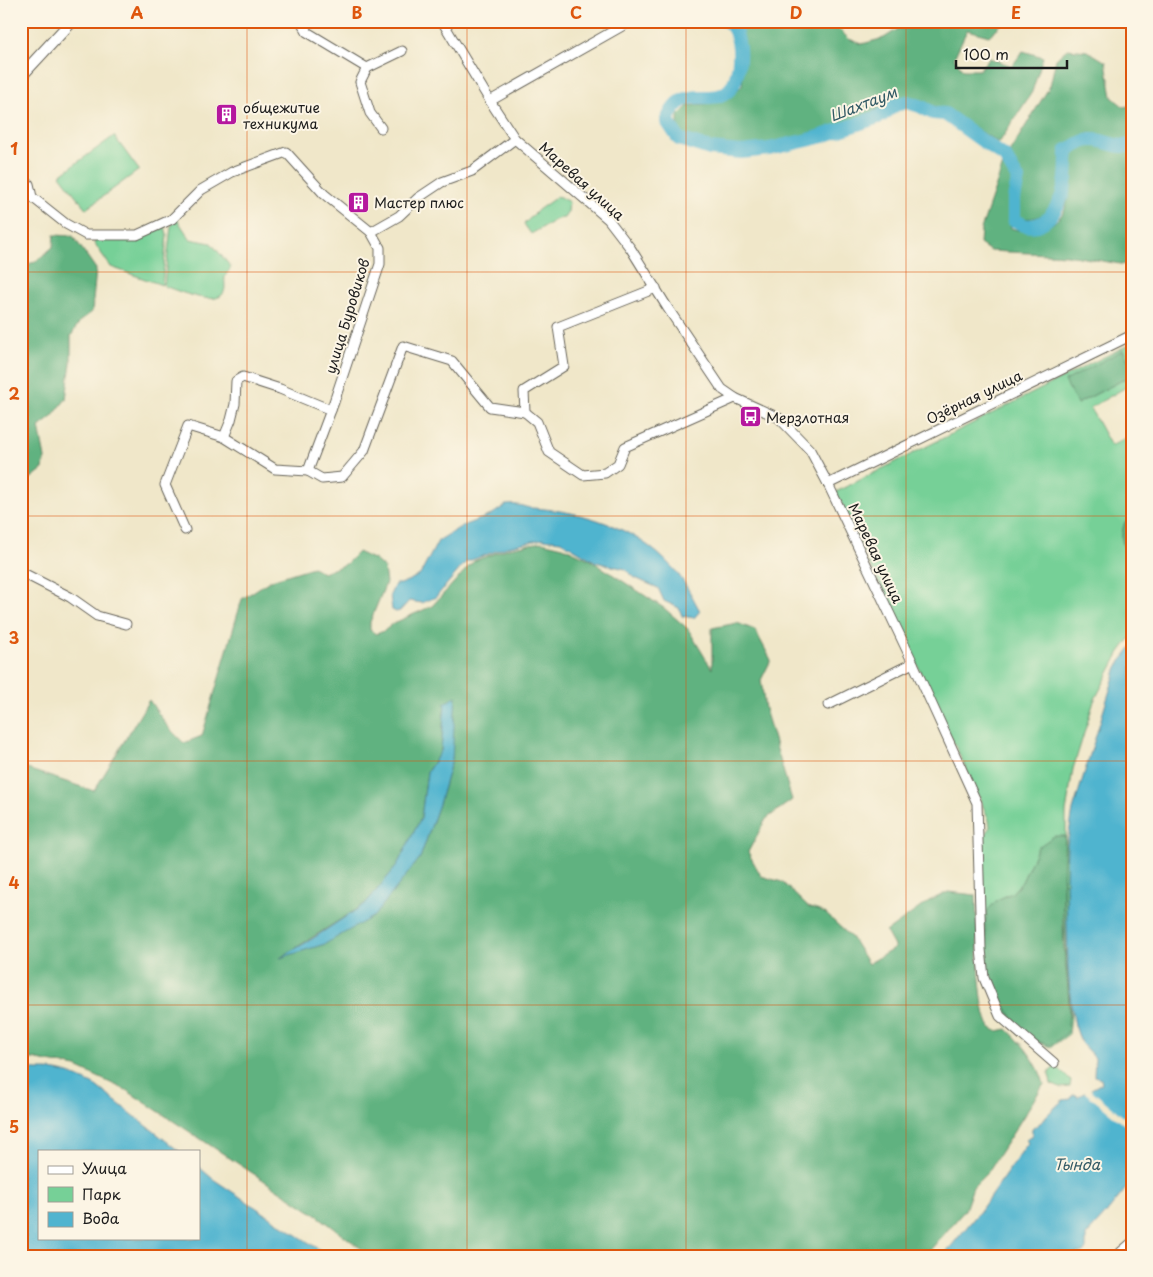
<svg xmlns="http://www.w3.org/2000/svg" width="1153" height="1277" font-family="'Playpen Sans',sans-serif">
<rect width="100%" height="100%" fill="#fcf5e5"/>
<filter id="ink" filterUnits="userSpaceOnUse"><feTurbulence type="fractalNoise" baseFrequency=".02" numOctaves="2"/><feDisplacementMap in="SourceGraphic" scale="10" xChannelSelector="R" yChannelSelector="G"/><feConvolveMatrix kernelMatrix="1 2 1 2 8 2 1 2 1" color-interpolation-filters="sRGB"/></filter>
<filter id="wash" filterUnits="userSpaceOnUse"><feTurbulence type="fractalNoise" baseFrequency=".0096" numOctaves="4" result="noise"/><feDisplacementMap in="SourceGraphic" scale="20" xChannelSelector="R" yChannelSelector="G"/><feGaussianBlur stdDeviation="1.12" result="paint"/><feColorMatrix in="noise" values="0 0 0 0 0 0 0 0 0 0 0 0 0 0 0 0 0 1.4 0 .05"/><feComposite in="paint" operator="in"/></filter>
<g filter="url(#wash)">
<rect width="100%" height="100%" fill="#f0e7c9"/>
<!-- green -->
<g fill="#76d097" stroke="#49765a" fill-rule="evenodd">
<polygon points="114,136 139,170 86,209 60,175"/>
<polygon points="558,196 569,202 568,212 564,218 557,219 531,234 524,224 538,210"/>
<path d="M177,219L190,239L211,243L231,267C230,270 226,273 225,277C224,282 226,288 224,292C217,308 176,290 164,286L171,226Z"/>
<path d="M165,226L167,235L162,285L111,267L94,243L96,238C120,241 144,238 165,226Z"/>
<path d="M1132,343V367L1122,350L1077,404L1132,375V393L1128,386L1090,408L1111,446L1132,435V523H1125L1124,552L1132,561V636L1120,652L1094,701L1073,769L1066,812V947L1071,1017L1069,1034L1051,1047L1035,1042L1020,1032L999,1003L987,979L983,923L982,847L983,836L990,827L989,820L975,788L836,492ZM1064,836C1062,897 1065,957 1070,1017L1021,1030L1001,1001L989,979L997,900L1012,893L1022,882L1038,847Z"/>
<polygon points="1056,1066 1071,1080 1070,1087 1060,1088 1051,1084 1049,1072"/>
</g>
<!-- forest -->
<g fill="#60b280" stroke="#3e674e" fill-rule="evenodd">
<polygon points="734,21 831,21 849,39 862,44 884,38 898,29 929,27 941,21 1005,21 989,36 967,30 954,58 963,70 979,70 989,58 1012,66 1023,51 1043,57 1032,92 999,143 945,109 906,99 892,102 868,114 837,125 790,139 750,147 712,144 686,137 678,130 678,116 688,106 712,103 731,97 742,85 744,65 742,36"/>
<path d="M1067,49L1088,51L1106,62L1112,97L1124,107L1132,105V141L1118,142L1090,132C1082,137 1072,140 1067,146C1063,151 1063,159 1063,165C1059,191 1055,223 1021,218L1016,201L1022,177L1009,153L1050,86L1056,59Z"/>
<path d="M1102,143C1112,150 1120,151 1132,148V266L1067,255L990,251L980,244L981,229L1004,162L1014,182L1009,203V218L1011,228C1029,235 1056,229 1065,209C1070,196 1070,172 1070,158C1079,147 1088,144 1102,143Z"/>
<polygon points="54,235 73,236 96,269 92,312 80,321 71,336 71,363 66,399 52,417 39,427 45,458 43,469 30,479 21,480 21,266 35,262 53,247"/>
<polygon points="1123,350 1132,367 1132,375 1077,404 1065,381"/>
<path d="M1125,522L1132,523V561C1122,549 1119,538 1125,522Z"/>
<path d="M542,542L563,547L589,559L664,608L688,629L712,669V628L737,623L755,630L771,660L761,680L765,709L792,800L766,819L748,852L761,876L782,882L808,907L825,913L851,937L868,964L895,948L886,932L929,901L948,892L976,895C977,917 978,1014 990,1027C990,1028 996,1031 997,1031L1007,1029C1023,1044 1038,1062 1044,1084L988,1172L973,1187L965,1210L925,1256H371L318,1216L126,1090L76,1067L21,1057V767L94,791L149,700L168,727L184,743L202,736L242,599L271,580L313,567L323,573L346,564L358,552L375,560L384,568L386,583L370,622V630L376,634L384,631L394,623L432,606L474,561L509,548ZM445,703L452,759L439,804L420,858L325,944L283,956L365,904L396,867L421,818L427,772L441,751Z"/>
<path d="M1054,836H1065C1063,873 1062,911 1064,948C1066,977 1072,1005 1067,1033L1051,1045L1036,1041L1021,1030L1001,1001L989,979L985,923L988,910L997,900L1012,893L1022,882L1038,847Z"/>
</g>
<!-- water -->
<g fill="#50b4cf" stroke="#366876">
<path d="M506,505C509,505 514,504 517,505C522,505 526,508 532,508C583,511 635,527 671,566C683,578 692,596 700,611L694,618L682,616L679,608L664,601L658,588L635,578L625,569L596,562L561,541L543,539L510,546L466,562L436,597L422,603L409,601L400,611L396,612L392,610L390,595L395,584H401L420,575L438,541L462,526L491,515Z"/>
<polygon points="1132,646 1132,1181 1104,1216 1086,1236 1086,1249 1083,1253 1076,1253 1072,1256 943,1256 980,1211 1025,1147 1028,1143 1026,1139 1032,1135 1032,1129 1044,1120 1046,1116 1063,1100 1071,1099 1073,1095 1077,1095 1077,1097 1102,1083 1101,1078 1094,1076 1095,1058 1081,1043 1075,1025 1071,1005 1068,968 1066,880 1067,845 1073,810 1117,667"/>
<polygon points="456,696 452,759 439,804 420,858 374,916 325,944 280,958 312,939 365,904 396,867 421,818 427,772 441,751 445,703"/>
<path d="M21,1068C30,1070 37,1070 45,1070C63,1070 81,1078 96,1086L179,1151H39V1238H199V1167L213,1179L329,1256H21Z"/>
</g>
<!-- pier -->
<polygon fill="#f0e7c9" points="1089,1088 1132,1124 1132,1131 1083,1091"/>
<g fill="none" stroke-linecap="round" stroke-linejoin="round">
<!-- river -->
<path stroke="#50b4cf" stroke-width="14" d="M726,21C744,30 742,75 730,89C713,109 682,80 667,121L679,139L710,149L741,152L769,149L816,138L881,116L895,105L907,102L920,106L933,113L945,114L1005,157L1018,179L1014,199V220C1017,221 1021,224 1024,225C1050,231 1064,198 1066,178C1067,169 1067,160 1067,150C1073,148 1079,143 1085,141C1102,136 1114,150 1132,145"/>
</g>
</g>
<g filter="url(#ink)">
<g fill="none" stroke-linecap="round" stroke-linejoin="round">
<defs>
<g id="minor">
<polyline points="301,21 307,32 367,68 402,51"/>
<polyline points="442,21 490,101 515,139 608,219 631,249 667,307 722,389 735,398 779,418 810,450 828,484 913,663 977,803 981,949 984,978 1000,1016 1054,1063"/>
<polyline points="367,68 360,82 370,113 381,128"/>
<polyline points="490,101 631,21"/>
<polyline points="29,184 32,197 66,224 86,235 137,235 172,219 201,190 232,172 286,152 324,194 371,232 380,248 380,264 334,402 308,471 275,469 224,437 188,426 165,485 185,530"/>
<polyline points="371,232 399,216 418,198 442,182 472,171 515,139"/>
<polyline points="525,412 537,422 549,452 583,475 605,473 618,464 625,447 735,398"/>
<polyline points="224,437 231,420 235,404 236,381 243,377 280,389 331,410"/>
<polyline points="308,471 322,479 342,477 364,451 403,346 452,361 490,407 525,412 524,391 564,366 558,327 656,288"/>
<polyline points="828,484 1132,335"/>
<polyline points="21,572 70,597 97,616 126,624"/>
<polyline points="828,705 913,663"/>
</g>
<g id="tertiary">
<polyline points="21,76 72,21"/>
<polyline points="1118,1256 1132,1244"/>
</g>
</defs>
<!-- minor casing -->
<use href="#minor" stroke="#666359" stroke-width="11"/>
<!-- tertiary casing -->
<use href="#tertiary" stroke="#666359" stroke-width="13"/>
<!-- minor -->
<use href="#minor" stroke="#fff" stroke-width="9"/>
<!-- tertiary -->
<use href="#tertiary" stroke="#fff" stroke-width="11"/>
</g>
</g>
<!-- grid -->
<path fill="none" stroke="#de560d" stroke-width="1" stroke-opacity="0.55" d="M247,21V1256M467,21V1256M686,21V1256M906,21V1256M21,272H1132M21,516H1132M21,761H1132M21,1005H1132"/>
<!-- icons -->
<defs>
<symbol id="building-square" viewBox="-11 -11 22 22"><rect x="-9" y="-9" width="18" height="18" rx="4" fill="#b5179e" stroke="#fcf5e5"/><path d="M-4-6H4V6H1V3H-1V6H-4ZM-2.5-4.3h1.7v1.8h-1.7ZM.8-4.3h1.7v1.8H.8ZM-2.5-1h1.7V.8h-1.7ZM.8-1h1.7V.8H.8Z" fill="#fff"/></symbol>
<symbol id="bus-square" viewBox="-11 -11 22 22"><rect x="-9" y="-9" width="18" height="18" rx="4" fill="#b5179e" stroke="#fcf5e5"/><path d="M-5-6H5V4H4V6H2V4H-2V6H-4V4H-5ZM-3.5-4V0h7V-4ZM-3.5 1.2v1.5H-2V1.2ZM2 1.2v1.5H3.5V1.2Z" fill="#fff"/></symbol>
</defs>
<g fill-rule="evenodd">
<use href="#building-square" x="214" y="102" width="25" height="25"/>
<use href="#building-square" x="346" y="190" width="25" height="25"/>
<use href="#bus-square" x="738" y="404" width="25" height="25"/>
</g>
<g text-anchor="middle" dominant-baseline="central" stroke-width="4" stroke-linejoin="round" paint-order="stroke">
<!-- poi labels -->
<g font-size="14" fill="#1c1c1c" stroke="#fcf5e5" text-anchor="start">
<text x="243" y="107">общежитие<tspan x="243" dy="16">техникума</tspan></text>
<text x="374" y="202">Мастер плюс</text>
<text x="766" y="417">Мерзлотная</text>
</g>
<!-- street labels -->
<g font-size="14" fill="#1c1c1c" stroke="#fcf5e5">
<text transform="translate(582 181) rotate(42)">Маревая улица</text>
<text transform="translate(347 316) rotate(-73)">улица Буровиков</text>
<text transform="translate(974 397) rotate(-26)">Озёрная улица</text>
<text transform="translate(876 553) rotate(65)">Маревая улица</text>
</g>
<!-- water labels -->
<g font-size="15" font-style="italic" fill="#315964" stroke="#fcf5e5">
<text transform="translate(863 103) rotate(-21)">Шахтаум</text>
<text x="1077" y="1163">Тында</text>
</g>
</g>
<!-- margin -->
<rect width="1153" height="1277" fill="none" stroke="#fcf5e5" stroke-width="55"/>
<!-- legend -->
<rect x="38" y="1150" width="162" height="90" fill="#fcf5e5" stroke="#a29e95"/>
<rect x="48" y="1166" width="25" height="8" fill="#ffffff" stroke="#a29e95"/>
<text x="82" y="1174" font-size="15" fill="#1c1c1c">Улица</text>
<rect x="48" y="1187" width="25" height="15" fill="#76d097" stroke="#a29e95"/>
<text x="82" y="1200" font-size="15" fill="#1c1c1c">Парк</text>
<rect x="48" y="1212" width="25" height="15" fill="#50b4cf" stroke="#a29e95"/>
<text x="82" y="1224" font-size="15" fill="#1c1c1c">Вода</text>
<!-- scale -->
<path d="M956 60v8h111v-8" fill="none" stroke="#1c1c1c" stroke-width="2.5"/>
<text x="963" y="60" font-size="15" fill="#1c1c1c" stroke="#fcf5e5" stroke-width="4" paint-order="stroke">100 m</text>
<rect x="28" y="28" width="1098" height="1222" fill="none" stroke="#de560d" stroke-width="2"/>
<g font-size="16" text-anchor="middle" font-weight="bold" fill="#de560d">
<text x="137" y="19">A</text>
<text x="357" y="19">B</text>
<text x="576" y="19">C</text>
<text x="796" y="19">D</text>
<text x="1016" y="19">E</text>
<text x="14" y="155">1</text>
<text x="14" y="400">2</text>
<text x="14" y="644">3</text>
<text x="14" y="889">4</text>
<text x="14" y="1133">5</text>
</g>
</svg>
